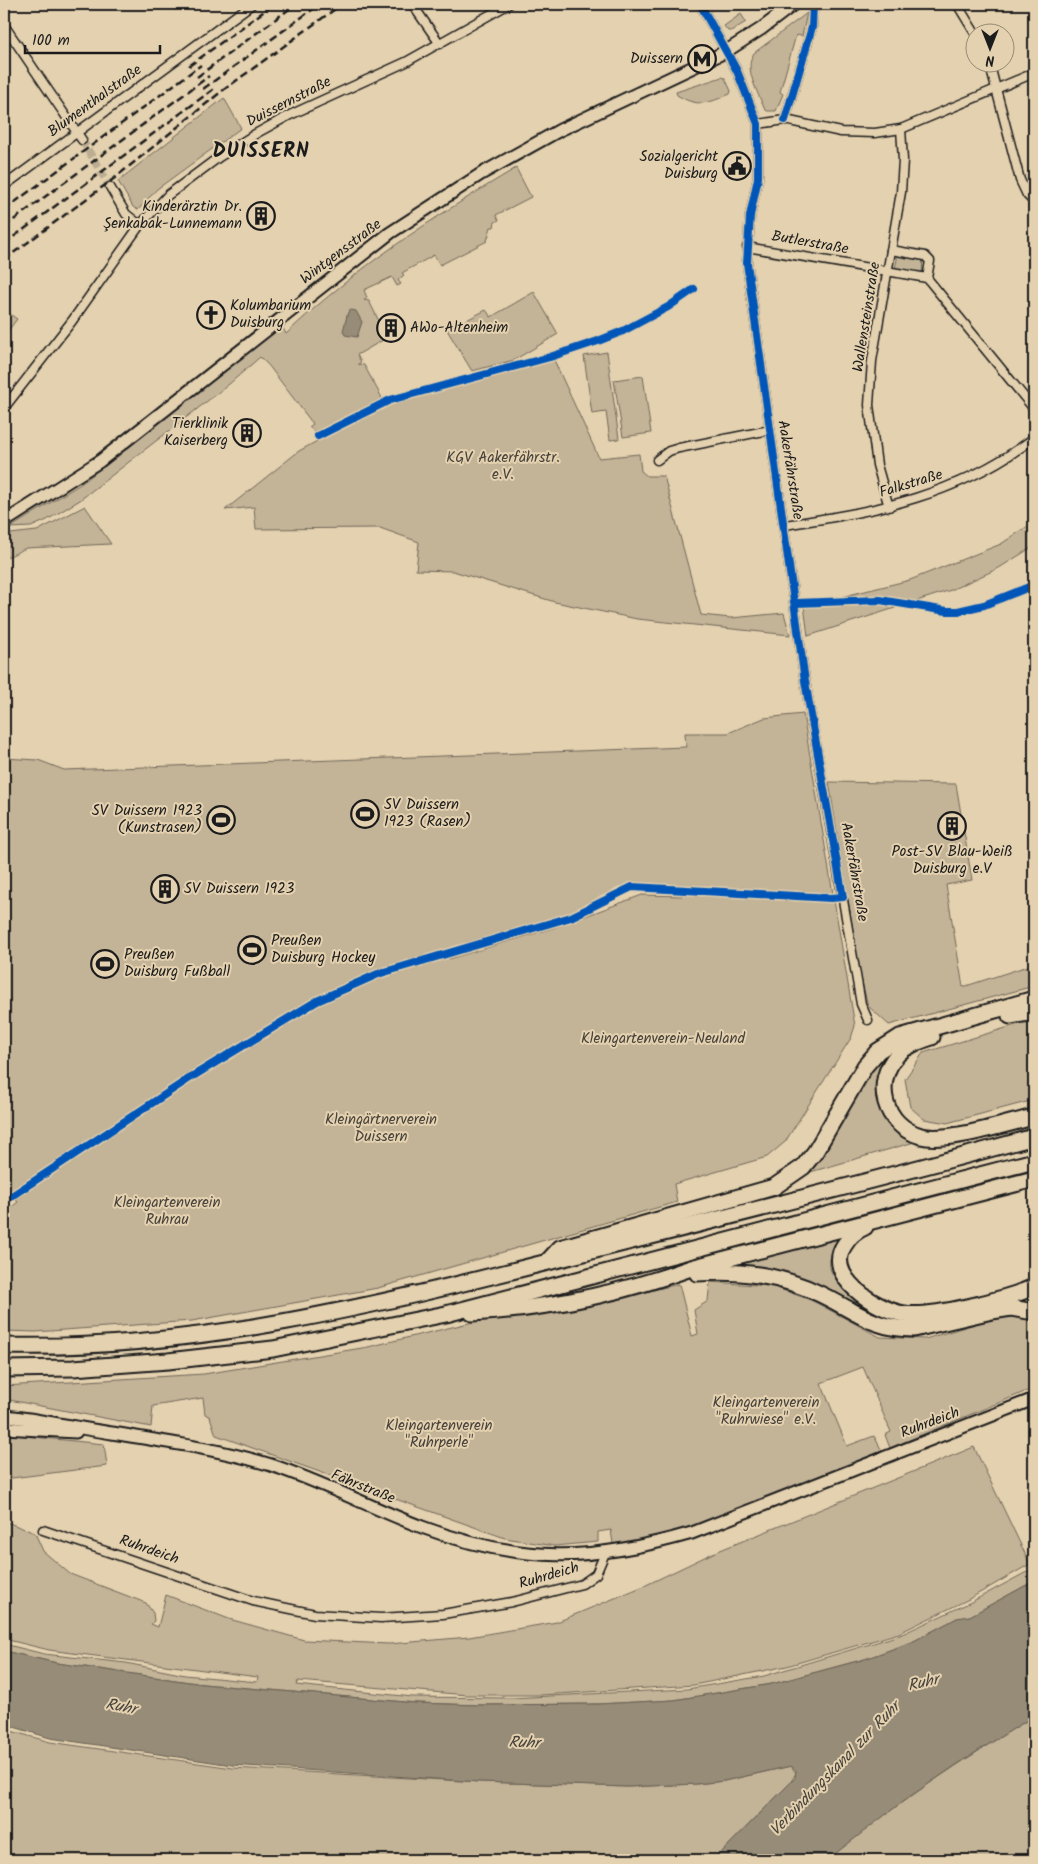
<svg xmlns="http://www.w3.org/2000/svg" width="1038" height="1864" font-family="Kalam,sans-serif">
<rect width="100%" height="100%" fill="#e4d1af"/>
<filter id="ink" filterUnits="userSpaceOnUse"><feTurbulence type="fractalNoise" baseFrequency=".02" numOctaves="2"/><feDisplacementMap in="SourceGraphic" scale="10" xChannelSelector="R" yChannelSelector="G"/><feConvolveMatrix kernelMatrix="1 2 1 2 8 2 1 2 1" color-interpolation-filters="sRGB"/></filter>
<g filter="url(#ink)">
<!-- green -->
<g fill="#c3b397" stroke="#70685a" fill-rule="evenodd">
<path d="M807,13L802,36L796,35L780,92L783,94L776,111H767L764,108C758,92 743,68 754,53Z"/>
<polygon points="741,14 746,22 731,31 728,31 724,26"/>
<path d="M722,77L725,78L731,91L730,94C709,103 698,108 677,95L676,92Z"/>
<polygon points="224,98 241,128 157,189 138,210 133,207 118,181"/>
<path d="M516,168L531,197L496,215L499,220L495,222L494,227H491L487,241L440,265L434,255L402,273L404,275L398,280L401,284L397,286L392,277L364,290L367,298L364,300L369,301L381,325L377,328L383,340L357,355L361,362L358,364L364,365L382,398L316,433L309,427L313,424L269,366L260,357L228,385L80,500L47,520L31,527L10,528L82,483L108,463L281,324L286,334C355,268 434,217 516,168Z"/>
<polygon points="898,254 923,258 922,273 895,269"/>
<polygon points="534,292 558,334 514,360 472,371 447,330 486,310 491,317"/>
<polygon points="4,310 17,319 4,336"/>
<polygon points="607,352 619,439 610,440 606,412 592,414 584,356"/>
<polygon points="554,360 599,458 639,454 641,471 647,476 664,476 701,615 731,618 784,613 790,635 637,619 555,602 453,571 416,570 419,542 380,528 256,529 254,507 225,510 299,451 363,416 410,396"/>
<polygon points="643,376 651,433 623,437 614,380"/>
<polygon points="85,506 111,544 26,548 4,559 4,538 10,534 37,531"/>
<polygon points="1034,522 1034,546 999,568 951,590 808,636 804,606 910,580 1001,544"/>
<path d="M803,714L855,1026L851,1038L785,1142L767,1157L674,1184L677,1202L378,1288L192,1321L35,1332L4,1331V1213L18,1202L4,1186V758L38,760L64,770L686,747L685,733H728L764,718ZM632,883L682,886V896L642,895L553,928L449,959L467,951L465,943L566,914Z"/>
<polygon points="829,782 956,784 972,880 946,885 963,987 1034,964 1034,986 889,1025 868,1006 860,974"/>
<polygon points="1034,1022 1034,1100 947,1123 924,1119 910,1107 905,1079 923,1053 1019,1024"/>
<path d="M890,1051C878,1076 869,1113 896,1131C903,1136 911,1138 918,1141L807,1173L870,1071Z"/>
<path d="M838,1238C833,1248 827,1260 831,1271C840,1295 903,1311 927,1320L889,1323L728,1267Z"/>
<path d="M710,1282L771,1286L811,1300L880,1337L925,1339L998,1317H1027L1034,1321V1388L890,1448L885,1435L891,1432L863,1367L821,1383L847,1446L874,1436L882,1451C795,1487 707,1532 613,1544L611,1530L598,1532V1542L554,1546L505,1538L216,1435L210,1417L205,1414L203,1398L153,1406L151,1427L4,1399V1386L204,1374L368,1347L494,1317L593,1304L679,1284L692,1336L698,1334L694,1310L708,1301Z"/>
<polygon points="4,1434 104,1444 107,1466 4,1479"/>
<polygon points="974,1447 1030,1564 969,1599 899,1633 787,1666 694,1685 541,1695 468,1695 298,1681 296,1685 413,1697 511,1698 687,1689 764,1676 900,1635 971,1602 1034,1568 1034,1581 970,1616 957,1618 912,1642 865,1659 772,1684 674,1700 598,1704 480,1705 416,1703 203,1684 57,1663 4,1651 4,1644 44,1654 126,1663 185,1675 257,1682 258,1677 49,1650 4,1639 4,1521 35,1533 43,1551 70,1574 146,1603 153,1613 154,1621 151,1624 158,1627 166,1595 229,1619 304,1640 389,1644 469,1637 557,1622 644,1586 713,1553"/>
<path d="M1034,1716V1860H827C892,1806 963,1760 1034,1716Z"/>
<polygon points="4,1729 50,1742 233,1768 480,1782 627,1787 696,1784 724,1781 791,1766 796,1773 790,1783 714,1860 4,1860"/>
</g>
<!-- water -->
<g fill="#978c77" stroke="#665f53">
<polygon points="351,310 356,311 362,322 357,337 345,335 343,331 348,312"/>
<polygon points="1034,1581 1034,1716 965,1759 902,1802 827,1860 714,1860 795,1778 796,1770 791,1766 724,1781 696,1784 627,1787 480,1782 232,1765 50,1738 4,1724 4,1651 57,1663 203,1684 416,1703 480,1705 598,1704 674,1700 772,1684 865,1659 912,1642 957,1618 970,1616"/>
</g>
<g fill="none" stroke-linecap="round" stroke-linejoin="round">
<!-- street-tunnel -->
<polyline stroke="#bcad92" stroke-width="8" stroke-dasharray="8 4" stroke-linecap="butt" points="82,140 110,187"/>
<defs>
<g id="street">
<polyline points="412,4 440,44"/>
<polyline points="700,4 737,71 758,124 758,178 750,216 747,263 805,681 861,1004 868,1020"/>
<polyline points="957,4 976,35"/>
<polyline points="4,25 82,140"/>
<polyline points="989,62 1020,180 1027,195 1034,202"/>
<polyline points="785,120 812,27 813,4"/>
<polyline points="758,124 785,120 841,132 875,133 901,129 1034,73"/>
<polyline points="4,186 252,4"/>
<polyline points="110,187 126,214 140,225"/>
<polyline points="747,247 927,278 1034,409"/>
<polyline points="891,250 925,256 930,261 927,278"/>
<polyline points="4,408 72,321 140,225 168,195 219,157 257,133 290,115 406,62 509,4"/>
<polyline points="657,460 669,451 679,448 770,430"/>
<polyline points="889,507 877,465 869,405 872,361 901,192 903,160 901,129"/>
<path d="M785,525C878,511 957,496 1034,438"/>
<polyline points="43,1530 253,1601 315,1614 381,1618 443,1614 512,1602 582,1584 596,1574 605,1553"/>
</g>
<g id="secondary">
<polyline points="4,522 100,461 390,233 481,174 560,130 725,52 761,29 794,4"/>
<path d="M4,1416C40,1419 76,1428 112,1433C166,1442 219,1449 271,1465C323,1482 371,1508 422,1527C521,1564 592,1562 692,1533L1034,1399"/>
<polyline points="4,1428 76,1432"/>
</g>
<g id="highway">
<polyline points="1010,1016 1034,1012"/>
<path d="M932,1037C920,1041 907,1045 898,1054C872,1082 884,1126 921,1136C947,1143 1007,1123 1034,1117"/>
<path d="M865,1227C855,1231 850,1236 845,1244C822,1276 877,1310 904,1314C932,1318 1007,1299 1034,1287"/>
<polyline points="547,1262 560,1248 774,1187 803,1167 815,1152 865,1066 878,1051 900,1037 1034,999"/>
<path d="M697,1273C741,1270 780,1275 820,1294C856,1311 872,1329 914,1329L992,1311L1011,1308L1034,1312"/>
<path d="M472,1313C545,1309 622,1293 691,1268L1034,1179"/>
<path d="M4,1346C198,1351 385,1303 572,1256C727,1217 881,1179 1034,1137"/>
<polyline points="4,1369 73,1368 168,1361 273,1349 446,1314 1034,1161"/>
</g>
</defs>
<!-- street casing -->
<use href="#street" stroke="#1c1c1c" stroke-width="11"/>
<!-- secondary casing -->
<use href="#secondary" stroke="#1c1c1c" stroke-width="15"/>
<!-- highway casing -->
<use href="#highway" stroke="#1c1c1c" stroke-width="19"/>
<!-- street -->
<use href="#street" stroke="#e4d1af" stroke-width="8"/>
<!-- secondary -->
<use href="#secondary" stroke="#e4d1af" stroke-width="11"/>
<!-- highway -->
<use href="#highway" stroke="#e4d1af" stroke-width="15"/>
<!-- rail -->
<g stroke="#1c1c1c" stroke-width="2.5" stroke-dasharray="8 4" stroke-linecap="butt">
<polyline points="189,66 274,4"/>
<polyline points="197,77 296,4"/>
<polyline points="203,89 320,4"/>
<polyline points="4,210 201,65"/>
<polyline points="4,227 209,76"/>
<polyline points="4,244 215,88"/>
<polyline points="4,260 116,177 222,91 342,4"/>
</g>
<defs>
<g id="cycleway">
<polyline points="785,120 812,27 813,4"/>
<polyline points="318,436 390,400 550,357 598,341 623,331 668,307 694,289"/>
<polyline points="796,603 880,600 947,611 958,611 984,605 1034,585"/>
<polyline points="4,1201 193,1076 317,1001 378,974 571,917 632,887 831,898 843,897 805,681 747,263 750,216 758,178 758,124 737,71 700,4"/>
</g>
</defs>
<!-- cycleway casing -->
<use href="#cycleway" stroke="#e4d1af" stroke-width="11"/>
<!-- cycleway -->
<use href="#cycleway" stroke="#0057b8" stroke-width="8"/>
</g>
</g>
<!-- icons -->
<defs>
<symbol id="metro-ring" viewBox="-11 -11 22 22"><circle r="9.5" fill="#e4d1af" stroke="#1c1c1c" stroke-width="1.5"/><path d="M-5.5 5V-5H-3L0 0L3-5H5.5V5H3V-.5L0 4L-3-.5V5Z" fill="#1c1c1c"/></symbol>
<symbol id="civic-ring" viewBox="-11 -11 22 22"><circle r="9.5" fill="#e4d1af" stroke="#1c1c1c" stroke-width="1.5"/><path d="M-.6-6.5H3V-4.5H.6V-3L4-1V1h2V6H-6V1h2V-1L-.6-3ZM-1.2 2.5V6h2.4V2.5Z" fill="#1c1c1c"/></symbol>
<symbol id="building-ring" viewBox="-11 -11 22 22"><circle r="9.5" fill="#e4d1af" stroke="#1c1c1c" stroke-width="1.5"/><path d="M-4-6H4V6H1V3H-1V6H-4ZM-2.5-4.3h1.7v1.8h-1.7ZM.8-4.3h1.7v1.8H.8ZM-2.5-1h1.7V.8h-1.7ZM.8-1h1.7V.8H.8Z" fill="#1c1c1c"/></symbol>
<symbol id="church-ring" viewBox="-11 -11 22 22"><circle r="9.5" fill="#e4d1af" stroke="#1c1c1c" stroke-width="1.5"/><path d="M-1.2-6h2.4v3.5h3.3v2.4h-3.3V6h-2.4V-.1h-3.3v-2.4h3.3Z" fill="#1c1c1c"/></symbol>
<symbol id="stadium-ring" viewBox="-11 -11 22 22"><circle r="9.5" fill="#e4d1af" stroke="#1c1c1c" stroke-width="1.5"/><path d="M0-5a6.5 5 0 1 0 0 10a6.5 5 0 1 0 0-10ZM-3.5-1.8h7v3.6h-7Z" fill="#1c1c1c"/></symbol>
</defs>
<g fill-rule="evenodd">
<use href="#metro-ring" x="686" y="43" width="32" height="32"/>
<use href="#civic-ring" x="721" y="150" width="32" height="32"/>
<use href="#building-ring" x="245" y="200" width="32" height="32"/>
<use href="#church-ring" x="195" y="299" width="32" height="32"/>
<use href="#building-ring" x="375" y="312" width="32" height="32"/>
<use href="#building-ring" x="231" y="417" width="32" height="32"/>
<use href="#stadium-ring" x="349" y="798" width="32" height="32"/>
<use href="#stadium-ring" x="205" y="804" width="32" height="32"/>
<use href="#building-ring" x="936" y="810" width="32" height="32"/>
<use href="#building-ring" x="149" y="873" width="32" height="32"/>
<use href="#stadium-ring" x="236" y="934" width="32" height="32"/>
<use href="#stadium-ring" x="89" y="948" width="32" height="32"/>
</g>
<g text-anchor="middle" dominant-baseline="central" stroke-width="4" stroke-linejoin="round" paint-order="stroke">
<!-- poi labels -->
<g font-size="15" fill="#1c1c1c" stroke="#e4d1af" text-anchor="start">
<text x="683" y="59" text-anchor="end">Duissern</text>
<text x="718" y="157" text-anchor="end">Sozialgericht<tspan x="718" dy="17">Duisburg</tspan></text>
<text x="242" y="207" text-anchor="end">Kinderärztin Dr.<tspan x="242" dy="17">Şenkabak-Lunnemann</tspan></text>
<text x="230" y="306">Kolumbarium<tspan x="230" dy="17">Duisburg</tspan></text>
<text x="410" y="328">AWo-Altenheim</text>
<text x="228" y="424" text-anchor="end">Tierklinik<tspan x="228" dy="17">Kaiserberg</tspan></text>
<text x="384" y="805">SV Duissern<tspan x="384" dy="17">1923 (Rasen)</tspan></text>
<text x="202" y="811" text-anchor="end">SV Duissern 1923<tspan x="202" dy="17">(Kunstrasen)</tspan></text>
<text x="952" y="852" text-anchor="middle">Post-SV Blau-Weiß<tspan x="952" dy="17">Duisburg e.V</tspan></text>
<text x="184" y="889">SV Duissern 1923</text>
<text x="271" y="941">Preußen<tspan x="271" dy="17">Duisburg Hockey</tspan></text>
<text x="124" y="955">Preußen<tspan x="124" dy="17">Duisburg Fußball</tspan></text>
</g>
<!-- street labels -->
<g font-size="15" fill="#1c1c1c" stroke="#e4d1af">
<text transform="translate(95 101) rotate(-36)">Blumenthalstraße</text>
<text transform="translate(289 102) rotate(-27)">Duissernstraße</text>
<text transform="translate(810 243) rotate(10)">Butlerstraße</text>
<text transform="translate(341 252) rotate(-37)">Wintgensstraße</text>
<text transform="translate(867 317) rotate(-81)">Wallensteinstraße</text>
<text transform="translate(790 470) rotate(81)">Aakerfährstraße</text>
<text transform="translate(911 484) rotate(-17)">Falkstraße</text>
<text transform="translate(854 872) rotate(80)">Aakerfährstraße</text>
<text transform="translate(930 1423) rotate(-21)">Ruhrdeich</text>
<text transform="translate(363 1487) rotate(22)">Fährstraße</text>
<text transform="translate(149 1550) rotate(19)">Ruhrdeich</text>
<text transform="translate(549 1576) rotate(-16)">Ruhrdeich</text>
</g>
<!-- park labels -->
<g font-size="15" fill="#46423b" stroke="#e4d1af">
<text x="503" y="458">KGV Aakerfährstr.<tspan x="503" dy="17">e.V.</tspan></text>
<text x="663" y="1039">Kleingartenverein-Neuland</text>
<text x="381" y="1120">Kleingärtnerverein<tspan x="381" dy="17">Duissern</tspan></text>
<text x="167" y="1203">Kleingartenverein<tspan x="167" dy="17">Ruhrau</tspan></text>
<text x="766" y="1403">Kleingartenverein<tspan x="766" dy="17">"Ruhrwiese" e.V.</tspan></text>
<text x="439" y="1426">Kleingartenverein<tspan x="439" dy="17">"Ruhrperle"</tspan></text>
</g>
<!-- water labels -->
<g font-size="16" font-style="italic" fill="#47433c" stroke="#e4d1af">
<text transform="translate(923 1683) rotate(-13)">Ruhr</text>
<text transform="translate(121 1707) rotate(10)">Ruhr</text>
<text transform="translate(524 1743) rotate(2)">Ruhr</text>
<text transform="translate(835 1769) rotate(-46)">Verbindungskanal zur Ruhr</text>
</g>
<!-- district labels -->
<g font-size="20" font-weight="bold" letter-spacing="1" fill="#1c1c1c" stroke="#e4d1af">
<text x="261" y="152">DUISSERN</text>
</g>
</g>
<!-- margin -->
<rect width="1038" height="1864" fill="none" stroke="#e4d1af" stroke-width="20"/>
<rect x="10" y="10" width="1018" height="1844" fill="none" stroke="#1c1c1c" stroke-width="2" filter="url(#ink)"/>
<!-- north arrow -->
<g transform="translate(990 48) rotate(180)"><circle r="24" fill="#e4d1af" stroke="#948974"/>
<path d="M0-4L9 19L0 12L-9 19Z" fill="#1c1c1c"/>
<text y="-8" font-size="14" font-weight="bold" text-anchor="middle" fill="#1c1c1c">N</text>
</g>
<!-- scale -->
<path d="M25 45v8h135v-8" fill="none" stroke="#1c1c1c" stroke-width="2.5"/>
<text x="32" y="45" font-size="15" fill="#1c1c1c" stroke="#e4d1af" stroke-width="4" paint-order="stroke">100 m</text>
</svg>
